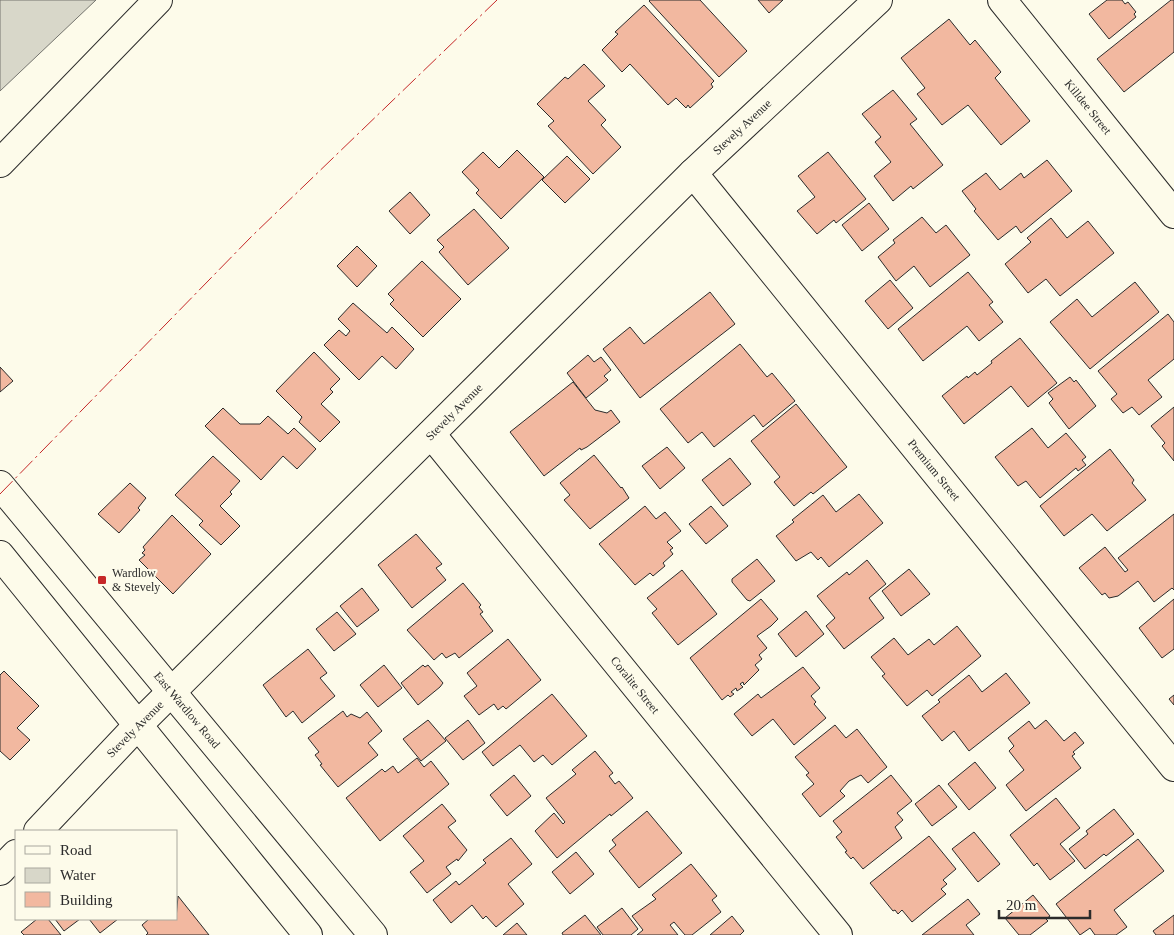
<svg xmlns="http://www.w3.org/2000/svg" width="1174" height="935" font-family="Georgia,serif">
<rect width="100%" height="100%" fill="#fdfbea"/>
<!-- water -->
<polygon fill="#d8d7c9" stroke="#74746e" points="0,0 96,0 0,91"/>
<!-- building -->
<g fill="#f2b8a0" stroke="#2b2b2b">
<polygon points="650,0 700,0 747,51 719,77 649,1"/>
<polygon points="758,0 783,0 769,13"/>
<polygon points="1107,0 1122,0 1125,4 1128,2 1136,12 1134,14 1136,17 1109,39 1089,14"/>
<polygon points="1171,0 1174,0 1174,52 1124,92 1097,59"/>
<polygon points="644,5 714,81 711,84 713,87 690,108 688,105 686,108 676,98 668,105 630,64 622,72 602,50 618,34 615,32"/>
<polygon points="949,19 970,45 975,40 1001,72 995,78 1030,121 1001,145 968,105 942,125 917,94 925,88 901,58"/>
<polygon points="584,64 605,86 588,101 606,120 601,125 621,147 593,174 548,126 554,121 537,104 565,77 568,79"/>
<polygon points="893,90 917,119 910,124 943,165 913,189 911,186 893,201 874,176 891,162 875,142 881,137 862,114"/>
<polygon points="517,150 544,177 501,219 476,193 479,190 462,172 483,152 499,168"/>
<polygon points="828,152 866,199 836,223 834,220 817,234 797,211 815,197 798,176"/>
<polygon points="567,156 590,179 565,203 542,180"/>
<polygon points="1047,160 1072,191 1021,233 1016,226 998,240 974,211 976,209 962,191 986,173 1000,190 1021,173 1024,178"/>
<polygon points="410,192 430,215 410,234 389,211"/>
<polygon points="869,203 889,229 862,251 842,225"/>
<polygon points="474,209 509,248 468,285 439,252 444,247 437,240"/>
<polygon points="922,217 936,233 946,225 970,255 930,287 914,266 896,281 878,257 895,243 893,240"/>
<polygon points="1051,218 1067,238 1088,221 1114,253 1060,296 1046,279 1028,293 1005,264 1031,242 1027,238"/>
<polygon points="357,246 377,266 357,287 337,266"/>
<polygon points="422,261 461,299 423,337 390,304 394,300 388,294"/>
<polygon points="968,272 993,302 989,305 1003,322 979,341 967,326 923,361 898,329"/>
<polygon points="890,280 913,308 888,329 865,301"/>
<polygon points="1135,282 1159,312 1090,369 1050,322 1077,299 1092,317"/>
<polygon points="710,292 735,324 640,398 603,349 630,327 644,344"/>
<polygon points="353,303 387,333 392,327 414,349 396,369 382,356 359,380 324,345 339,330 346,336 350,331 338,319"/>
<polygon points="1168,314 1174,322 1174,359 1148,380 1162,397 1139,415 1132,407 1123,413 1111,399 1117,394 1098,371"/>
<polygon points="1020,338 1057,383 1028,407 1011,386 964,424 942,396 967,376 968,378 975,372 977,375 992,363 991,361"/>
<polygon points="740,344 767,377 772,373 795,401 763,427 754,415 714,447 702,432 688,443 660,409"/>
<polygon points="314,352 340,379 330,389 333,392 321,404 340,422 320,442 299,422 302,417 276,391"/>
<polygon points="588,355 594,362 601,357 611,370 604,376 608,380 586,398 567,373"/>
<polygon points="0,367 13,381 0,392"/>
<polygon points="1070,377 1074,382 1076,380 1096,406 1069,429 1049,403 1053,399 1048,393"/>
<polygon points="573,382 595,410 607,413 611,410 620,422 587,447 581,450 580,448 544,476 510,432"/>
<polygon points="796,404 847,467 813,494 811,492 794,506 774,482 780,477 751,441"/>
<polygon points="1174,407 1174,461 1162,446 1165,443 1151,426"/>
<polygon points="223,408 240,424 260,424 268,416 288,434 294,428 316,449 297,469 283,456 261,480 205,426"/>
<polygon points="1032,428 1048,448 1066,433 1086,457 1082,460 1086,465 1078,471 1076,468 1040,498 1026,481 1018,486 995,457"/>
<polygon points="667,447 685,468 660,489 642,466"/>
<polygon points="1110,449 1134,480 1132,483 1146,500 1107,531 1092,514 1064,536 1040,506"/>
<polygon points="594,455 621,488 622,487 629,498 590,529 564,500 570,495 560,483"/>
<polygon points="213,456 240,481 230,492 232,494 220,506 240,526 221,545 199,525 203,521 175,495"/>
<polygon points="730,458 751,484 723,506 702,480"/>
<polygon points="130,483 146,498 138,508 140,510 119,533 98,514"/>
<polygon points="859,494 883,523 829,567 821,557 818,560 811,552 796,561 776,536 794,522 792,520 823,495 836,512"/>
<polygon points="645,506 656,519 665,512 681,531 667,542 673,548 670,550 673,554 663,563 665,566 653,576 650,573 635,585 599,544"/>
<polygon points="711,506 728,526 706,544 689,524"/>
<polygon points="1174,514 1174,590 1172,588 1154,602 1138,581 1118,596 1109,598 1105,593 1102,595 1079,568 1105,547 1125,572 1128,570 1118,558"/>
<polygon points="172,515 211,554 173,594 139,560 145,555 142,553 145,550 143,547"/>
<polygon points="416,534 442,564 436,568 446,580 412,608 378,565"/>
<polygon points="757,559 775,581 750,601 747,600 732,582 732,579"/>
<polygon points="867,560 886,584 869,598 884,618 844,649 826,626 835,618 817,596 847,572 849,575"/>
<polygon points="909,569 930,594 901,616 882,591"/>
<polygon points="682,570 717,614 678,645 652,613 657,609 647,598"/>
<polygon points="463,583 481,605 479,607 483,612 480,614 493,631 459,658 455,653 446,658 442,653 434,660 407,630"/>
<polygon points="362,588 379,610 357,627 340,606"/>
<polygon points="761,599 778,619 771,626 757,636 767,648 759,655 762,659 755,665 759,670 744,685 743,682 740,684 743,687 737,691 736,688 731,692 734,694 730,697 728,695 722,700 690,658"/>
<polygon points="1174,599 1174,649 1162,658 1139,628"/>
<polygon points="806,611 824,634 796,657 778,634"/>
<polygon points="337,612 356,634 334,651 316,629"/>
<polygon points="957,626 981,656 932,696 927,690 907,706 882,676 885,674 871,657 894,638 908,655 929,639 934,645"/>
<polygon points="508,639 541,680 506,709 503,706 498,710 494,704 479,715 464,696 477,686 467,673"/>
<polygon points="308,649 327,673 320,678 335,696 302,723 293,711 286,717 263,685"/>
<polygon points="384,665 402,688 378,707 360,685"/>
<polygon points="423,665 425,667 428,665 443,683 440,687 418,705 401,683"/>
<polygon points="803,667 820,688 811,696 816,702 814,704 826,718 794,745 773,719 752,736 734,714 758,694 761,698"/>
<polygon points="4,671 39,706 17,728 30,740 10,760 0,751 0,675"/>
<polygon points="1006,673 1030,703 969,751 954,731 942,741 922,716 940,702 938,700 969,675 982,692"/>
<polygon points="552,694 587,736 552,765 543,755 534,762 520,745 493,766 482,752"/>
<polygon points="1174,695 1174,705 1169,699"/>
<polygon points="343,711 347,717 351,714 360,718 367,712 382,731 368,743 378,755 338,787 320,765 322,764 315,755 319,752 308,738"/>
<polygon points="428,720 446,741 421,761 403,739"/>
<polygon points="468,720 485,743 463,760 445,738"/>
<polygon points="1046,720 1064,741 1075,732 1084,743 1073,752 1075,754 1072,756 1081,768 1026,811 1006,785 1024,770 1009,751 1014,746 1008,738 1029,721 1035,729"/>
<polygon points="835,725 846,738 857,729 887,767 868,783 861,775 849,781 840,791 845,796 820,817 802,794 814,784 806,775 809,773 795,757"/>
<polygon points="595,751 613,773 609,776 615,784 619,781 633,798 611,816 610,814 557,858 535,831 554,813 563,824 565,822 546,798 576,774 572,770"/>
<polygon points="417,758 424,767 431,761 449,784 380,841 346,798 382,769 385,772 393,766 398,773"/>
<polygon points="975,762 996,788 969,810 948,784"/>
<polygon points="514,775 531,796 507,816 490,795"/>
<polygon points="891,775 912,801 897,813 903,820 895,827 902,838 863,869 853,857 851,859 845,852 847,851 836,837 842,832 833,821"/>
<polygon points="939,785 957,807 932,826 915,804"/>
<polygon points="1056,798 1080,828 1060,844 1075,861 1050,880 1037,863 1034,866 1010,835"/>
<polygon points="442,804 456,821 448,827 467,850 458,861 457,859 446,867 451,874 427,893 410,872 424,861 403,836"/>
<polygon points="1114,809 1134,834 1106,856 1104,854 1085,869 1069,849 1088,834 1086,831"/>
<polygon points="647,811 682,853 639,888 609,851 616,845 612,840"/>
<polygon points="974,832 1000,864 978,882 952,849"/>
<polygon points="929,836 956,869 943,880 947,884 941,889 946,894 912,922 902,910 898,914 895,910 893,911 870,883"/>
<polygon points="511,838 532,864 508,884 524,904 496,927 486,916 483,919 472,905 451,923 433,900 456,881 459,885 486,863 483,860"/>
<polygon points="1138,839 1164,871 1114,910 1127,927 1116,935 1095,935 1090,928 1080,935 1056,904"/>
<polygon points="576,852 594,874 570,894 552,872"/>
<polygon points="691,864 717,896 712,900 721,912 692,935 685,935 674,922 670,925 678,935 637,935 643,930 632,916 656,899 652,895"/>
<polygon points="1033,895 1050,916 1046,919 1048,921 1030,935 1019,935 1005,918"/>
<polygon points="178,896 209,935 146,935 148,933 142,925 149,919 176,919"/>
<polygon points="968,899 980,914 966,925 974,935 922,935"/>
<polygon points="622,908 638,929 631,935 603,935 597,927"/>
<polygon points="585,915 601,935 563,935 562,933"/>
<polygon points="1174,915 1174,935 1156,935 1153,931"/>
<polygon points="732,916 744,931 740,935 710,935"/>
<polygon points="37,919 48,919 61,935 24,935 21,932"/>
<polygon points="55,919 80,919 64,931"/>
<polygon points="89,919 118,919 100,933"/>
<polygon points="517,923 527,935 503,935"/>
</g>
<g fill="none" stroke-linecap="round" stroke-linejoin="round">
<defs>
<g id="minor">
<polyline points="1002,0 1174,214"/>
<polyline points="0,163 158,0"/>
<polyline points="693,173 1174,767"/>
<polyline points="431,434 838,935"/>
<polyline points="38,831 138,725 693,173 878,0"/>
<polyline points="0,871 16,854"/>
</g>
<g id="major">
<polyline points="0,485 373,935"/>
<polyline points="0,555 308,935"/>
</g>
</defs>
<!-- minor casing -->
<use href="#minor" stroke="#2b2b2b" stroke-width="30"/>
<!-- major casing -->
<use href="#major" stroke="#2b2b2b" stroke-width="30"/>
<!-- minor -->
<use href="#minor" stroke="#fdfbea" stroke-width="28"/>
<!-- major -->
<use href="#major" stroke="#fdfbea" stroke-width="28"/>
<!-- power -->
<polyline stroke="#c62828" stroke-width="1" stroke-dasharray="18 4 2.5 4" stroke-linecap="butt" points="0,494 252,236 497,0"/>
</g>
<!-- markers -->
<rect fill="#c62828" stroke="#fdfbea" stroke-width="2" x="97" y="575" width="10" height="10" rx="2.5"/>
<g text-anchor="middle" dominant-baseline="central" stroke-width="4" stroke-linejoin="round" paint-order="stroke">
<!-- street labels -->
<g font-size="12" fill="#2b2b2b" stroke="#fdfbea">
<text transform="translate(1088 107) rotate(51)">Killdee Street</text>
<text transform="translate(742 127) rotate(-43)">Stevely Avenue</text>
<text transform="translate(454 412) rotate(-45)">Stevely Avenue</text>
<text transform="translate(934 470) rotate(51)">Premium Street</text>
<text transform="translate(635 685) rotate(51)">Coralite Street</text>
<text transform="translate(187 710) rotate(50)">East Wardlow Road</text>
<text transform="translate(135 729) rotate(-45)">Stevely Avenue</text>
</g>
<!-- poi labels -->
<g font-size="12" fill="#2b2b2b" stroke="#fdfbea" text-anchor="start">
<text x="112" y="573">Wardlow<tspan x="112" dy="14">&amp; Stevely</tspan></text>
</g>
</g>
<!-- legend -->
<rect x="15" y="830" width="162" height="90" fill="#fdfbea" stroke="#a9a89e"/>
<rect x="25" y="846" width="25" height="8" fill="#fdfbea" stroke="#a9a89e"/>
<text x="60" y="855" font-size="15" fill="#2b2b2b">Road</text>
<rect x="25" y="868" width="25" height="15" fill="#d8d7c9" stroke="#a9a89e"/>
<text x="60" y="880" font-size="15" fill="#2b2b2b">Water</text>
<rect x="25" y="892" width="25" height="15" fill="#f2b8a0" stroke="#a9a89e"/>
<text x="60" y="905" font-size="15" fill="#2b2b2b">Building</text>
<!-- scale -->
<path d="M999 910v8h91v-8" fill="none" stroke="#2b2b2b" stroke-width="2.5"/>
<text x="1006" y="910" font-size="15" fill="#2b2b2b" stroke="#fdfbea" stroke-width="4" paint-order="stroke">20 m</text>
</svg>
